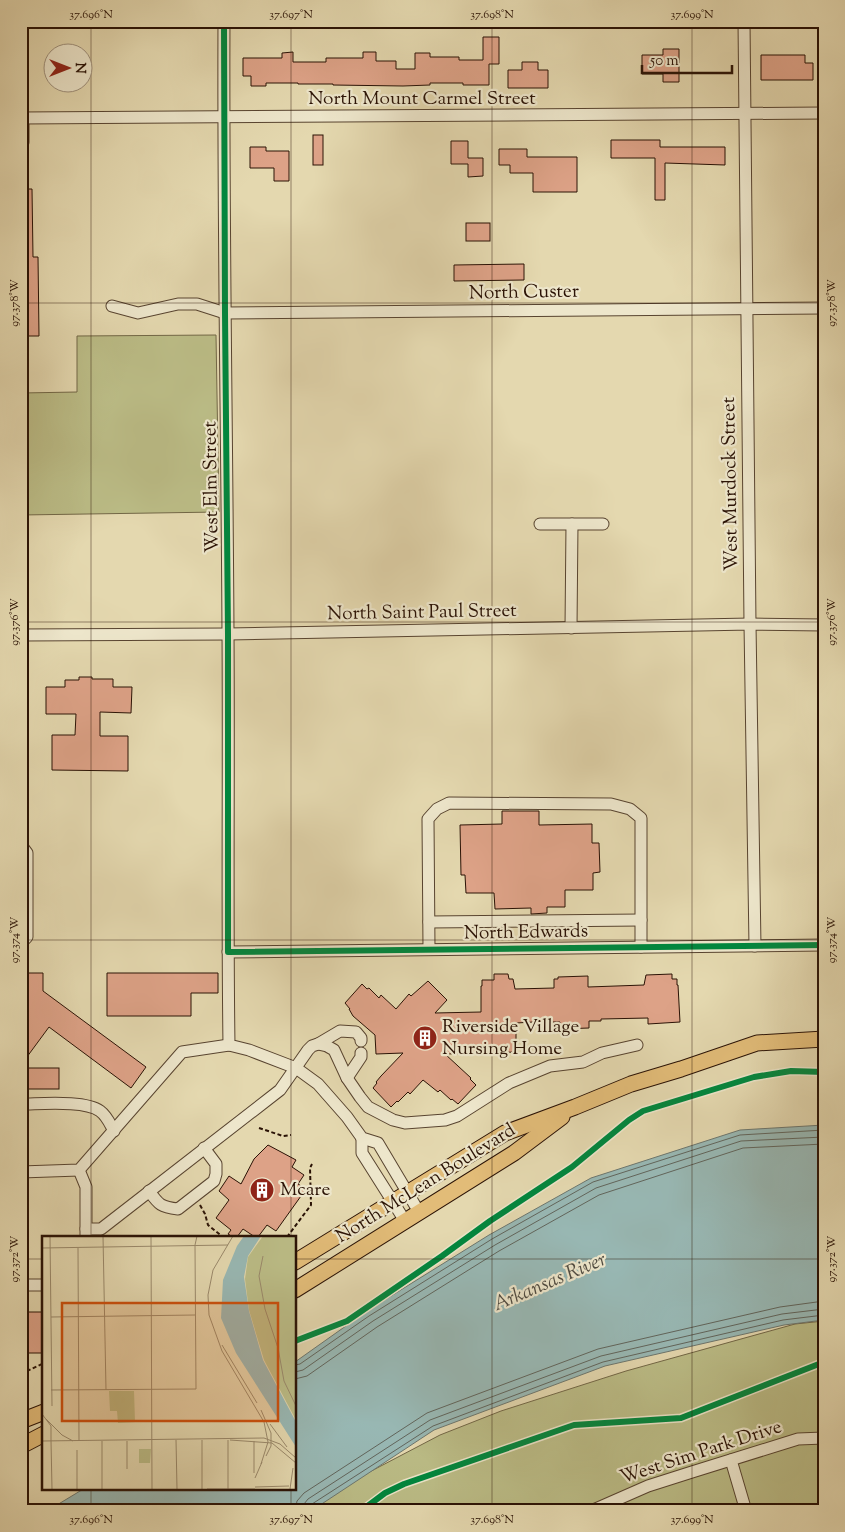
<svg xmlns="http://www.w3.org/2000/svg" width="845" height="1532" font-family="'Sorts Mill Goudy',serif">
<rect width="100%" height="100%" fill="#e4d8af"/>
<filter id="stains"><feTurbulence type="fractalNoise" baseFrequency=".004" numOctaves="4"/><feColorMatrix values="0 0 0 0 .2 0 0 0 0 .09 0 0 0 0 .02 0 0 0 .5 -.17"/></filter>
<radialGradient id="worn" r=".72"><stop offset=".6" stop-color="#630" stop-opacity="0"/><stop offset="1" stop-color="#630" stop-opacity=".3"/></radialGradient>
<!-- green -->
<g fill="#bbbc86" stroke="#726746">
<polygon points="216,335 219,512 21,515 21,393 77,392 77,336"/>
<polygon points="824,1321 824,1511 295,1511 440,1435 501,1411 626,1371 795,1324"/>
</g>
<!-- water -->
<polygon fill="#98b8b4" stroke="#6c766e" points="824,1125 824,1320 784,1325 605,1366 434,1430 311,1511 47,1511 85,1488 295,1488 295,1362 367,1311 489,1235 591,1178 740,1130"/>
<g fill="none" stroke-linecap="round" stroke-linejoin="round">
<!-- shore -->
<g stroke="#61655c" stroke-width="1">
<polyline points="295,1365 300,1364 369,1316 492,1239 593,1182 740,1135 824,1130"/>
<polyline points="295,1372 303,1370 373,1321 495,1245 596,1188 741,1141 824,1137"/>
<polyline points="295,1379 307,1376 377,1327 499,1251 599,1195 743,1148 824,1144"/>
<polyline points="295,1511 297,1501 304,1493 427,1413 598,1349 780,1307 824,1301"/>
<polyline points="303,1511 304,1504 308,1499 430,1420 601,1356 782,1314 824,1309"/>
<polyline points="309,1511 312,1504 433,1426 603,1362 783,1320 824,1315"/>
</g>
</g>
<!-- building -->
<g fill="#dda287" stroke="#2a1205">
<polygon points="483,37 499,37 499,64 489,64 489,85 463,85 463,83 430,83 430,85 403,86 333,85 333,84 298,84 298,83 266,83 266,86 251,86 251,76 243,76 243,58 282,58 282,53 293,52 293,62 326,62 326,58 363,58 363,52 376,52 376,61 396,61 396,69 415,69 415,53 430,53 430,57 459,57 459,60 483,60"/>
<polygon points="663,49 679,49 679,82 663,82 663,74 642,74 642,55 663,55"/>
<polygon points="761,55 805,55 805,63 813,63 813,80 761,80"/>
<polygon points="522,62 538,62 538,70 548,70 548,88 508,88 508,70 522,70"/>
<rect x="313" y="135" width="10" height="30"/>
<polygon points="611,140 660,140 660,147 725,147 725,165 665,163 665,200 655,200 655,158 611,158"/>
<polygon points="451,141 468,141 468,158 483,158 483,176 468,177 468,164 451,164"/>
<polygon points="250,147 266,147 266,151 289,151 289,181 274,181 274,168 250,168"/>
<polygon points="499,149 527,149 527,157 577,157 577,192 533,192 533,173 510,173 510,165 499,165"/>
<polygon points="21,189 32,189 33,257 38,257 39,336 21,336"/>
<rect x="466" y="223" width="24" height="18"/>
<polygon points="524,264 524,280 454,281 454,265"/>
<polygon points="79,677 92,677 92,679 113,679 113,687 132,687 131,713 100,712 100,736 128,736 128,771 52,770 52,735 75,735 76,714 46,714 46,687 65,687 65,680 79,680"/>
<polygon points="502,811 539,811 539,825 592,824 592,843 599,843 600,872 593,873 593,890 565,890 565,907 547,907 547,913 531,914 531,908 495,909 494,893 466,893 465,875 461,875 460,825 502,824"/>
<polygon points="21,973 43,973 43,991 146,1067 131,1088 49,1027 21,1065"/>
<polygon points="107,973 218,973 218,993 191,993 191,1016 107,1016"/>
<polygon points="494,974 508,974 509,979 513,979 515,989 554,988 554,979 558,979 558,977 588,976 588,987 644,985 646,975 672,974 672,979 677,979 677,985 678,985 680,1022 648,1024 648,1018 601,1019 601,1021 589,1021 589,1028 560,1029 560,1022 551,1022 551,1021 516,1023 516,1052 445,1054 471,1078 470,1079 476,1085 458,1104 452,1099 451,1100 440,1090 438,1092 423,1080 410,1094 408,1092 398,1102 397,1101 391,1107 373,1088 377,1083 376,1082 381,1076 403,1053 376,1054 375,1035 353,1016 349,1009 350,1009 345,1003 362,984 367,989 369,988 379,998 381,995 396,1009 409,994 411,996 428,981 447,1000 435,1013 481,1012 481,986 482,986 482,980 494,980"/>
<rect x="21" y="1068" width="38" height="21"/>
<polygon points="268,1145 296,1160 292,1167 304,1175 298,1184 306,1189 276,1231 267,1225 258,1237 255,1237 243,1229 237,1237 233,1237 228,1234 231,1230 216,1218 229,1200 219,1191 229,1176 241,1184 254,1159"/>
<rect x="21" y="1312" width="23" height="41"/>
</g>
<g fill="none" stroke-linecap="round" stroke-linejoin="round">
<defs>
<g id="minor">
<path d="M224,21C223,225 227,429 228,634C229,771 227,908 229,1045L249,1050L296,1068L318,1084L347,1117L362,1138L378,1143L419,1212"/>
<polyline points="744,21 750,624 755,946"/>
<polyline points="21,118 824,113"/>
<polyline points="21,147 23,142 23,118"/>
<polyline points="112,306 138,313 178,304 197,304 225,313 824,308"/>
<polyline points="540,524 603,524"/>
<polyline points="571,628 572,524"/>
<polyline points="21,635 228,634 750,624 824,625"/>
<polyline points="21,845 27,853 27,937 21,943"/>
<polyline points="429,922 641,920"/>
<polyline points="429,949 428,819 437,809 449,803 611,804 630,809 641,818 641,947"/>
<polyline points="228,952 824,945"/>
<polyline points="318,1044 340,1031 356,1032 361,1038 361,1041"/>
<polyline points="347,1078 361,1057 361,1053"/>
<path d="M21,1104C41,1104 85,1100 100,1111C107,1116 110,1124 114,1131"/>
<polyline points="362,1138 362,1153 405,1221"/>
<polyline points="79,1170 86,1187 86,1237"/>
<polyline points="21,1172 79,1170 182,1052 229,1045"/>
<path d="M149,1191C159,1205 161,1207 178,1209L214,1181L216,1174V1164L204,1148"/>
<polyline points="86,1229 101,1229 280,1090 308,1050 312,1046 318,1044 327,1046 334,1050 347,1078 360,1097 368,1107 393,1120 405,1123 445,1120 457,1116 509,1083 550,1066 583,1062 602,1053 637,1045"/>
<polyline points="21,1285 44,1285"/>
<polyline points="731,1460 746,1511"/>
<polyline points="591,1511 648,1486 692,1472 798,1439 824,1438"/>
</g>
<g id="major">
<polyline points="295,1262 505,1133 575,1107 631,1084 681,1069 757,1043 824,1039"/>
<polyline points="295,1290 514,1153 562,1117"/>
<polyline points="21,1421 44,1412"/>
<polyline points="21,1446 44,1434"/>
</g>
</defs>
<!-- minor casing -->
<use href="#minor" stroke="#584430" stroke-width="13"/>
<!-- major casing -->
<use href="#major" stroke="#2a1205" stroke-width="17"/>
<!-- path -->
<g stroke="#2a1205" stroke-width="2" stroke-dasharray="4 2.5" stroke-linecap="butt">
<polyline points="259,1128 283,1136 291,1135"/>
<polyline points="200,1205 205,1214 208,1225 223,1237"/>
<polyline points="287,1237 311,1205 310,1168 312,1164"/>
<polyline points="21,1374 44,1363"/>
<polyline points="370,1504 378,1511"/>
<polyline points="361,1511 385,1493 404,1484 574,1425 681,1418 824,1362"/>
</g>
<!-- minor -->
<use href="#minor" stroke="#ede6cb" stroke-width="11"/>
<!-- major -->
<use href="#major" stroke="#e2bc78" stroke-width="15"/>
<defs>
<g id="cycleway">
<polyline points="224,21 225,313 228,634 228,952 824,945"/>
<polyline points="295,1341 347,1321 442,1256 490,1221 572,1167 629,1120 643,1111 754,1077 791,1071 824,1072"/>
<polyline points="361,1511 385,1493 404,1484 574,1425 681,1418 824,1362"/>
</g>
</defs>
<!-- cycleway casing -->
<use href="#cycleway" stroke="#ede6cb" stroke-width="9"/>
<!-- cycleway -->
<use href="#cycleway" stroke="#00873e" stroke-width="6"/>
</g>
<!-- ticks -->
<path fill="none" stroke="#2a1205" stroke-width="1" stroke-opacity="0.45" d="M91,21V1237M291,21V1237M492,21V1511M692,21V1511M21,303H824M21,622H824M21,940H824M21,1259H44M295,1259H824M91,1488V1511M291,1488V1511"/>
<!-- icons -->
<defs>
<symbol id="building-disc" viewBox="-11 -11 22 22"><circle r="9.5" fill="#8f2418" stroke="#ede6cb"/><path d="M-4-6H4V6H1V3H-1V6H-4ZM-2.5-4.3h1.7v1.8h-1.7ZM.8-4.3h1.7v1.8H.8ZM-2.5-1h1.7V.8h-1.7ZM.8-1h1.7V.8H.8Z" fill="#fff"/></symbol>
</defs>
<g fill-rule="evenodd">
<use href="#building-disc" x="411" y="1024" width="28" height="28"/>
<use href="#building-disc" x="248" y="1176" width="28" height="28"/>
</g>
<g text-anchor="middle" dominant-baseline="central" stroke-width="4.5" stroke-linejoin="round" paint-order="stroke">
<!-- street labels -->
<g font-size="19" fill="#2a1205" stroke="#ede6cb">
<text x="422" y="99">North Mount Carmel Street</text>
<text transform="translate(524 293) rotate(-1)">North Custer</text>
<text transform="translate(731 484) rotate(-91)">West Murdock Street</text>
<text transform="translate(212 487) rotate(-91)">West Elm Street</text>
<text transform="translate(422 613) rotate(-1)">North Saint Paul Street</text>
<text transform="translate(526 933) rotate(-1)">North Edwards</text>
<text transform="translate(426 1184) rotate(-32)">North McLean Boulevard</text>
<text transform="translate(701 1453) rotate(-18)">West Sim Park Drive</text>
</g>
<!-- poi labels -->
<g font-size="19" fill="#2a1205" stroke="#ede6cb" text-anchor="start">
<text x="442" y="1027">Riverside Village<tspan x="442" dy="22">Nursing Home</tspan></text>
<text x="280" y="1190">Mcare</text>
</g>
<!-- water labels -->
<g font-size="20" font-style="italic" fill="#504c42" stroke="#ede6cb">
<text transform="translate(550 1283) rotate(-23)">Arkansas River</text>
</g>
</g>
<!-- overview -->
<g transform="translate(42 1236)">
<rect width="254" height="254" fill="#e4d8af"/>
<path d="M221,0H254V184L222,124L207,74L203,43L206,21ZM67,155H92L93,186L76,187L75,175H68ZM97,213H109L108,227H97Z" fill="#bbbc86"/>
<path d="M202,0H219L206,20L202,41L207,75L221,124L254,186V211L194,117L179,82L181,44L195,10Z" fill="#98b8b4"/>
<path fill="none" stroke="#9a896b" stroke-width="1" d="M8,0L10,170M61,0L64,154M109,0L110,253M191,0L171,34L166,59L167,79L180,115L222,186L226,206L219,228M0,12L186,9M36,12L37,205M221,20L217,40L223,73L236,112L242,145L254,170M9,81L153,79M180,109L215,167M9,154L154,153L153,9L155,0M219,174L229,197V210L224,220M0,178L9,190V205M4,183L20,199L31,205M228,188L245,211M134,204L135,253M160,204V253M186,204V253M188,204L230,207L254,227M0,205L222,202L238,208L254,222M9,205L10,253M60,205V253M35,214V253M85,233V205M212,237V205M213,242L220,226M213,251L247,250M165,253H213M248,253L251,232"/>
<path fill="#cc4e0b" fill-opacity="0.15" stroke="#cc4e0b" stroke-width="2.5" d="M20,67H236V185H20Z"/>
<rect width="254" height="254" fill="none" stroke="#2a1205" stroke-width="2.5"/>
</g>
<!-- margin -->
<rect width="845" height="1532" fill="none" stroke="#e4d8af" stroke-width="55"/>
<!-- north arrow -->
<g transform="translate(68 68) rotate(90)"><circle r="24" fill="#ede6cb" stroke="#9f917c"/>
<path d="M0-4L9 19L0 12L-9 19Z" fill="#8f2418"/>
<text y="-8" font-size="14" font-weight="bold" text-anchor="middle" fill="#2a1205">N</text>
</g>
<!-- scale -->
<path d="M642 65v8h90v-8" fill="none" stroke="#2a1205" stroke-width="2.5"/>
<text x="650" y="65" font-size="15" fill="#2a1205" stroke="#ede6cb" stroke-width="4" paint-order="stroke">50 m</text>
<rect x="28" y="28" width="790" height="1476" fill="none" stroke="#2a1205" stroke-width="2"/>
<g font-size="12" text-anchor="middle" fill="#2a1205">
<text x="91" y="18">37.696°N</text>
<text x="291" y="18">37.697°N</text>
<text x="492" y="18">37.698°N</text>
<text x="692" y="18">37.699°N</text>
<text transform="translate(831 303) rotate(-90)" y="4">97.378°W</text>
<text transform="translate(14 303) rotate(-90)" y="4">97.378°W</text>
<text transform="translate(14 622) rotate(-90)" y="4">97.376°W</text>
<text transform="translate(831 622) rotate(-90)" y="4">97.376°W</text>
<text transform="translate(831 940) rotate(-90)" y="4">97.374°W</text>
<text transform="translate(14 940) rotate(-90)" y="4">97.374°W</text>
<text transform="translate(14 1259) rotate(-90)" y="4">97.372°W</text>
<text transform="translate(831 1259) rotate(-90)" y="4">97.372°W</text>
<text x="91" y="1523">37.696°N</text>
<text x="291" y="1523">37.697°N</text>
<text x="492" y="1523">37.698°N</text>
<text x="692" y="1523">37.699°N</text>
</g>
<rect width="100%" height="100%" filter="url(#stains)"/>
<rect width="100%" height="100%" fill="url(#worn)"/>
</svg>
